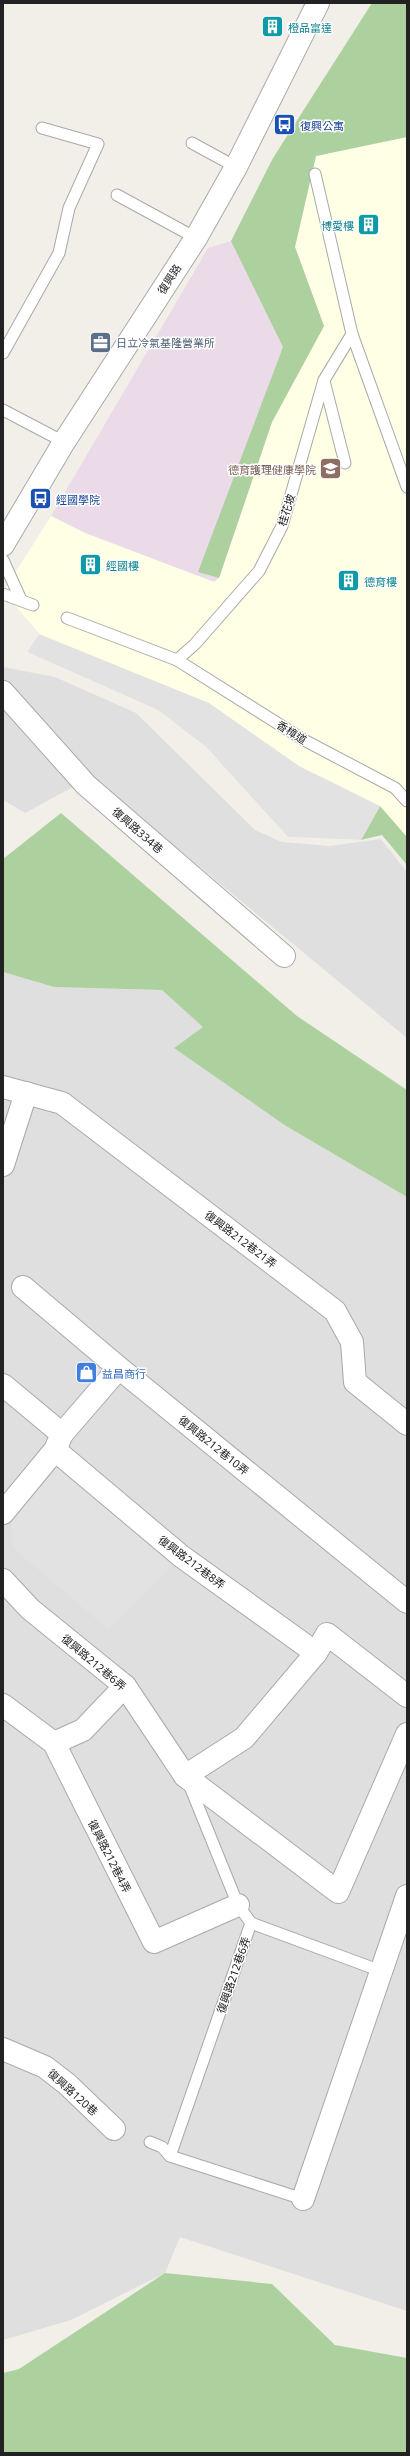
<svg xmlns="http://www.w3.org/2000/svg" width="410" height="2456" font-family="'Noto Sans','Noto Sans TC',sans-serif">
<rect width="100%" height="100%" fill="#f2efe9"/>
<!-- residential -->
<g fill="#e0dfdf">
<polygon points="3,667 55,677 136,713 255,830 282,842 330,846 381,839 407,872 407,1038 91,777 25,813 3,800"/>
<polygon points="3,972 54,987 162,990 204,1027 175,1047 286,1126 407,1197 407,2311 180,2237 165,2273 71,2320 3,2340"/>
</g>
<!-- industrial -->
<polygon fill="#ebdbe8" points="231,241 295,247 324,326 219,578 214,582 85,533 51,516 208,248"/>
<!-- education -->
<polygon fill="#ffffe5" points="407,137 407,837 380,807 361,840 288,837 206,747 158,710 27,652 39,633 3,592 51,516 85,533 214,582 219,578 272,422 324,326 295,247 316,156"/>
<!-- forest -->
<g fill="#add19e">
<polygon points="372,3 407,3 407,137 316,156 295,247 324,326 272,422 219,578 198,572 283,347 231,241 273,158"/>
<polygon points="380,806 407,837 407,865 382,835 361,840"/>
<polygon points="61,813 297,1016 407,1090 407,1197 286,1126 174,1048 203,1027 162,990 54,987 3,972 3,859"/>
<polygon points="165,2273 272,2284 335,2345 407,2358 407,2453 3,2453 3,2373 19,2369"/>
</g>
<!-- parking -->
<g fill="#e2e2e2">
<polygon points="39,634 209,703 299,766 380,806 361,840 288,837 206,747 158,710 27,652"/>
<polygon points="55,1450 181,1556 109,1630 13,1548 9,1507"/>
</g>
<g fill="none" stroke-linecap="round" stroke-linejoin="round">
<defs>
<g id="service">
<polyline points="192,143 236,167"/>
<polyline points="117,195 196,238"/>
<polyline points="352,334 407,487"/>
<polyline points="3,353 59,253 69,208 98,144 42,128"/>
<polyline points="324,381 345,463"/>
<polyline points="3,410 64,442"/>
<polyline points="3,560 21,600"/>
<polyline points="3,594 33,605"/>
<polyline points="67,618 177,660 195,644 259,571 282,526 324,380 352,334 315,174"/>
<polyline points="177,660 304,740 395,788 407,801"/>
<polyline points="189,1784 238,1905 251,1923 170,2156 303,2199"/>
<polyline points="251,1923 381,1971"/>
<polyline points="150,2142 162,2147 170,2156"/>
</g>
<g id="minor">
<polyline points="3,692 86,785 284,956"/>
<polyline points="3,1087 62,1103 335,1311 352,1342 355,1382 407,1424"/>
<polyline points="3,1165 26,1093"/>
<polyline points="23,1287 119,1368 407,1602"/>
<polyline points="3,1385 62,1434"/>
<polyline points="55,1450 181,1556 316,1653 327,1634 407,1696"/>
<polyline points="3,1513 55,1450 62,1434 119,1368"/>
<polyline points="3,1580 30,1609 125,1686 185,1776 244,1738 316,1653"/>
<polyline points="3,1705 54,1743 154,1942 238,1905"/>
<polyline points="54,1743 83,1730 125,1686"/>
<polyline points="185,1776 338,1892 407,1734"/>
<polyline points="3,2049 45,2067 67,2084 114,2129"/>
<polyline points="303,2199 407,1896"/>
</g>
<polyline id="tertiary" points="3,545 64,442 196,238 236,167 318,3"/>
</defs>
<!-- service casing -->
<use href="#service" stroke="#a9a9a9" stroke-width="13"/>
<!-- minor casing -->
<use href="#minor" stroke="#a9a9a9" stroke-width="24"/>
<!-- tertiary casing -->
<use href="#tertiary" stroke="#a9a9a9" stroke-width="24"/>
<!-- service -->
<use href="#service" stroke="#fff" stroke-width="11"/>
<!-- minor -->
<use href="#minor" stroke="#fff" stroke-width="22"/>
<!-- tertiary -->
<use href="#tertiary" stroke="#fff" stroke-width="22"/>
</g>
<!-- icons -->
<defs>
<symbol id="building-square" viewBox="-11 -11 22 22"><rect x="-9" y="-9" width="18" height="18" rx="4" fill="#0f9aa8" stroke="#fff"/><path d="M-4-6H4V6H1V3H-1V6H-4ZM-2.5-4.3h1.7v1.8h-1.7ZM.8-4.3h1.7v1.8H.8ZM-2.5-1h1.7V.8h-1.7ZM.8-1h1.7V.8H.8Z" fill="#fff"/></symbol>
<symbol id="bus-square" viewBox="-11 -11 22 22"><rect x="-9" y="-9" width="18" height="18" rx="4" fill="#1a4fb4" stroke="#fff"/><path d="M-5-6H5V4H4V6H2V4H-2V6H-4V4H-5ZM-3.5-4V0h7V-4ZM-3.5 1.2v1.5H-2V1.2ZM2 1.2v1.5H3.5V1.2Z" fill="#fff"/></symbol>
<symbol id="office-square" viewBox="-11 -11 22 22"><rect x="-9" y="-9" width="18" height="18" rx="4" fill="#5c6f8a" stroke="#fff"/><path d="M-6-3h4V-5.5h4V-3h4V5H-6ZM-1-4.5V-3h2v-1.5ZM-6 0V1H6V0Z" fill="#fff"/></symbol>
<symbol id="university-square" viewBox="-11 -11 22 22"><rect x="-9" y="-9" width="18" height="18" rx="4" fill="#8d6e63" stroke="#fff"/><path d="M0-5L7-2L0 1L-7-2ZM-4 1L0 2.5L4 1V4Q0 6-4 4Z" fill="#fff"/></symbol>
<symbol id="shop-square" viewBox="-11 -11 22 22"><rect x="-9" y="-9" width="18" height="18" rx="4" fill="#3f7fe0" stroke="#fff"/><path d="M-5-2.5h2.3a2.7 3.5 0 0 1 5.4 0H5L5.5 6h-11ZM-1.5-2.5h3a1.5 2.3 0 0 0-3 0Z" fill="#fff"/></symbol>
</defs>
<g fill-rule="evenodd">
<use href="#building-square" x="260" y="14" width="25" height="25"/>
<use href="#bus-square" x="272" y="112" width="25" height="25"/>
<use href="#building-square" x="356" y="212" width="25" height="25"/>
<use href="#office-square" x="88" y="330" width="25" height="25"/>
<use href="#university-square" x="318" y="456" width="25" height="25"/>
<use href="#bus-square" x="28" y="486" width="25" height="25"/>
<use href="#building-square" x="78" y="552" width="25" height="25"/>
<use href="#building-square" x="336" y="568" width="25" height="25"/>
<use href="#shop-square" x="74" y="1360" width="25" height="25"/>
</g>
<g text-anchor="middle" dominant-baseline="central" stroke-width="3" stroke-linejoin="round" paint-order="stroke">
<!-- culture labels -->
<g font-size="11" fill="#0d838f" stroke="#fff" text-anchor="start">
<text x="288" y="27">橙品富達</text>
<text x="354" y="225" text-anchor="end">博愛樓</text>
<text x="106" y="565">經國樓</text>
<text x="364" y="581">德育樓</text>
</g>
<!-- transit labels -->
<g font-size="11" fill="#164399" stroke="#fff" text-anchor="start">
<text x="300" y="125">復興公寓</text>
<text x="56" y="499">經國學院</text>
</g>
<!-- street labels -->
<g font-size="11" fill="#222" stroke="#fff">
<text transform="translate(169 279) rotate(-57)">復興路</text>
<text transform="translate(286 510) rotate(-73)">桂花坡</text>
<text transform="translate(292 732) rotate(32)">香樟道</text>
<text transform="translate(138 830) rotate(41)">復興路334巷</text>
<text transform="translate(241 1239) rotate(37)">復興路212巷21弄</text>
<text transform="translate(214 1445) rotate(39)">復興路212巷10弄</text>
<text transform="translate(192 1562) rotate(37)">復興路212巷8弄</text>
<text transform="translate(94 1662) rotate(40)">復興路212巷6弄</text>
<text transform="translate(110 1856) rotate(63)">復興路212巷4弄</text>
<text transform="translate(233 1975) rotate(-71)">復興路212巷6弄</text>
<text transform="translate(73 2092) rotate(42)">復興路120巷</text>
</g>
<!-- service labels -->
<g font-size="11" fill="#4e5e75" stroke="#fff" text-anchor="start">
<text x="116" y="342">日立冷氣基隆營業所</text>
</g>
<!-- education labels -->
<g font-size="11" fill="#785e54" stroke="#fff" text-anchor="end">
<text x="316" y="469">德育護理健康學院</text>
</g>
<!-- shop labels -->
<g font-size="11" fill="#366cbe" stroke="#fff" text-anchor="start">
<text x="102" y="1373">益昌商行</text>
</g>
</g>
<!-- border -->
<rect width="410" height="2456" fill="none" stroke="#222222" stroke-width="8"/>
</svg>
